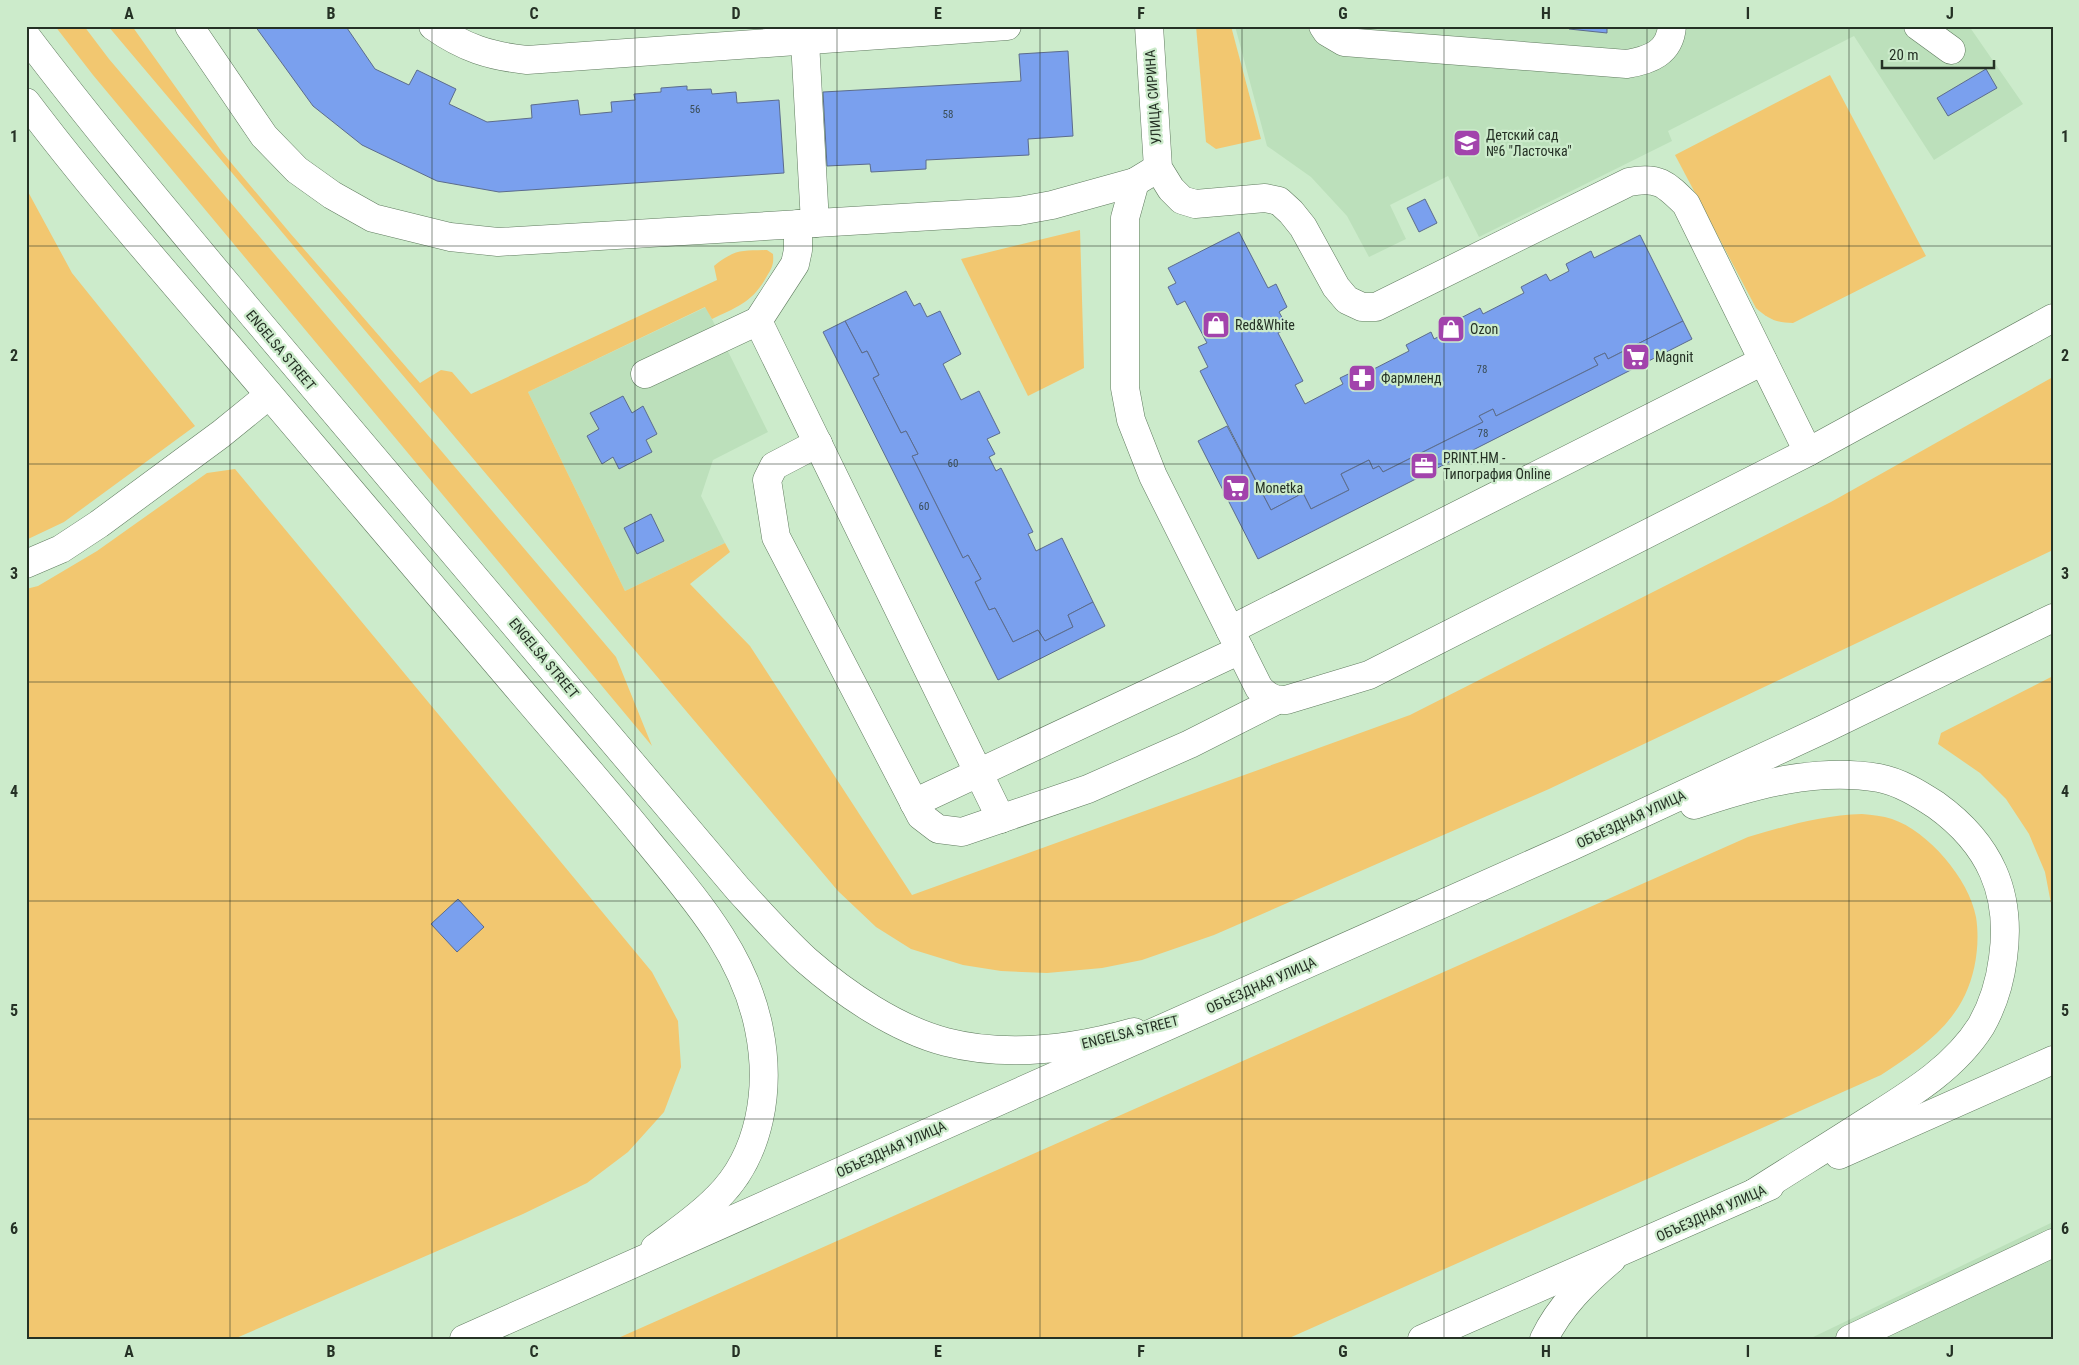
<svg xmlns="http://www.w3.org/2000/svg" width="2079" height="1365" font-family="'Roboto Condensed',sans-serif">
<rect width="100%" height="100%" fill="#ccebcb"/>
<!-- built -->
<g fill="#bce0bb">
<polygon points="1235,26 1969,26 2023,104 1934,160 1854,36 1668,131 1672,141 1479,237 1448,176 1390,205 1406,239 1369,257 1347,216 1311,177 1267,146"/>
<polygon points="706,307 768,432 713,460 701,496 725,543 625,591 528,392"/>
<polygon points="2053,1222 2053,1339 1809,1339"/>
</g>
<!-- green -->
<g fill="#f2c770">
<polygon points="55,26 84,26 109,59 616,657 652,746 93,75"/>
<path d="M108,26H132L222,152L290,233L420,383L441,370L452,372L471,394L717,280L714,266C735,249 741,251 767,250L773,254C774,264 772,268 767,276C753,302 737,307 712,319L705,307L528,392L625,591L725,543L730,552L690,584L750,646L912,895L1410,715L1831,502L2053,377V550L1549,789L1214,935L1142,960L1102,968L1047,973L1001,971L963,965L911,949L876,927L838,891Z"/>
<polygon points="1196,26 1231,26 1261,139 1216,149 1206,142"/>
<path d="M1830,75L1926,256L1793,323C1777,323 1768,319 1756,308L1675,155Z"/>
<polygon points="26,188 72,273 195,426 64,522 26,540"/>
<polygon points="1080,230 1084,368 1028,396 961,259"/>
<polygon points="235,469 652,972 678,1021 681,1067 664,1112 628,1152 587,1183 523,1214 234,1339 26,1339 26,589 38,586 97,551 207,473"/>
<polygon points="2053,676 2053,914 2045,872 2029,834 2006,799 1980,773 1938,744 1941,733"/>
<path d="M1862,814C1872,815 1883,816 1892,819C1928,831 1969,879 1976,917C1980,942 1976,972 1965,995C1948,1031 1913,1054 1881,1075L1287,1339H616L1748,837C1786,826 1822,815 1862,814Z"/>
</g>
<!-- building -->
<g fill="#7aa0ee" stroke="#5c6c8c">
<polygon points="255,26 350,26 347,28 375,69 409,85 417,70 456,89 449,104 487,122 532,118 531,105 578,100 580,115 612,112 611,102 635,100 634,94 661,92 661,88 687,86 687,90 711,89 712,94 736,92 737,103 779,100 784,173 499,192 437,181 362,145 313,106"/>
<polygon points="1569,26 1607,26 1607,33 1569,29"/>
<polygon points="1068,51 1073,136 1028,139 1029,155 926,160 926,169 871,172 870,164 827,166 823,92 1021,81 1019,54"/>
<polygon points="1986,69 1997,88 1948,116 1937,98"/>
<polygon points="1425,199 1437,223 1419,232 1407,208"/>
<polygon points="1239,232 1268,288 1276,284 1287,307 1279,312 1288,328 1278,333 1303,381 1295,385 1305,404 1343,384 1340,378 1365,366 1368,372 1409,351 1406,345 1431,332 1434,339 1458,327 1455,321 1480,308 1483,314 1524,293 1521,287 1546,274 1550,281 1569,271 1566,264 1591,251 1594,258 1640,235 1683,321 1608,359 1605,353 1594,358 1598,365 1496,416 1493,409 1479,416 1483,422 1383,472 1379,466 1373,469 1369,460 1341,474 1349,490 1311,509 1303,493 1271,510 1200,371 1208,367 1198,347 1207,343 1185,301 1177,305 1168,287 1176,283 1168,268"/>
<polygon points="906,291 914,306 920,303 927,317 940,311 961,354 943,364 961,400 979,391 1000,433 987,439 995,454 989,457 996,471 1001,468 1033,532 1028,534 1036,551 1062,538 1093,602 1068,615 1073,627 1045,641 1038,630 1013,642 995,608 989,610 975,582 981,579 968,555 963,558 912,456 918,454 906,431 901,433 873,378 879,375 867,351 862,353 845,321"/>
<polygon points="845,321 862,353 867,351 879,375 873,378 901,433 906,431 918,454 912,456 963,558 968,555 981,579 975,582 989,610 995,608 1013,642 1038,630 1045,641 1073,627 1068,615 1093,602 1105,626 998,680 823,332"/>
<polygon points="1683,321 1692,339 1258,559 1198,441 1227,426 1271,510 1303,493 1311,509 1349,490 1341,474 1369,460 1373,469 1379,466 1383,472 1483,422 1479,416 1493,409 1496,416 1598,365 1594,358 1605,353 1608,359"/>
<polygon points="623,396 632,413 643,406 657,434 646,440 652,452 619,469 613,457 602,464 587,436 599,429 590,413"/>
<polygon points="651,514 664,541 637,554 624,528"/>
<polygon points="458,899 484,927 457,952 431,924"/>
</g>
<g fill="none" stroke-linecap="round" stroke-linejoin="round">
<defs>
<g id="minor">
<polyline points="189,26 264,136 297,170 332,195 373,218 450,237 498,242 1019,211 1052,205 1135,182"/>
<path d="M433,26C464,48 490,56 527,60L1007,26"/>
<path d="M1149,26L1158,168L1171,189L1182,200L1195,204L1265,198L1279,201L1291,212L1303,227L1336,287L1347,300L1362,307H1376L1629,182C1658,176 1666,184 1686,204L1808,452"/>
<path d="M1323,26L1327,32L1344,42L1627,64C1650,60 1670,53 1672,26"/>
<polyline points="1918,26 1951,50"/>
<polyline points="805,41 815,223"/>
<path d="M1158,168L1135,182L1125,218V388L1131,420L1153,476L1259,688C1267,696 1274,701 1286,700L1369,675L1808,452L2053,318"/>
<polyline points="798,224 798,250 795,264 758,321 1001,819"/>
<polyline points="645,374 758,321"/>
<polyline points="818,443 774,466 767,480 776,537 921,816 938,829 962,832 1088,789 1190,744 1277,700"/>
<polyline points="26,564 61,549 99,524 221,434 269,395"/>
<polyline points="1230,630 1763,361"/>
<polyline points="914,803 1240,650"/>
<path d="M1544,1339C1560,1306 1585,1282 1612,1259"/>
<polyline points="1850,1339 2053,1243"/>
</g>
<g id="major">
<path d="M26,36C98,131 175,222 251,313C412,506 577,696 738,889C760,913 782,938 806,960C845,994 896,1029 946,1042C1008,1058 1074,1049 1134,1032"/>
<path d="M26,102C88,184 155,261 221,338C318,453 416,567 513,682C557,734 602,785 645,838C692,896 744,952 759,1029C771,1088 761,1155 717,1198C699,1217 676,1232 655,1248"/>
</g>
<g id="highway">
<path d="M1694,805C1753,785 1817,767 1879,778C1900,782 1919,794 1936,805C1990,844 2012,893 2003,958C2000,982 1993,1005 1981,1026C1952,1072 1902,1099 1857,1128C1823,1150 1788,1171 1754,1193"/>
<polyline points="1839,1155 2053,1060"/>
<polyline points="464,1339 1570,847 1824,729 2053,618"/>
<polyline points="1422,1339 1770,1186"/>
</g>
</defs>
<!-- minor casing -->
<use href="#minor" stroke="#607b5f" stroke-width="29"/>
<!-- major casing -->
<use href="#major" stroke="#607b5f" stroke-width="29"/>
<!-- highway casing -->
<use href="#highway" stroke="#607b5f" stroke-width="29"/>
<!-- minor -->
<use href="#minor" stroke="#fff" stroke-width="28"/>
<!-- major -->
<use href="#major" stroke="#fff" stroke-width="28"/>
<!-- highway -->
<use href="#highway" stroke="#fff" stroke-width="28"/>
</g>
<!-- grid -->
<path fill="none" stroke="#253125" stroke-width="1" stroke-opacity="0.55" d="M230,26V1339M432,26V1339M635,26V1339M837,26V1339M1040,26V1339M1242,26V1339M1444,26V1339M1647,26V1339M1849,26V1339M26,246H2053M26,464H2053M26,682H2053M26,901H2053M26,1119H2053"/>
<!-- icons -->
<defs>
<symbol id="school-square" viewBox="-11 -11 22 22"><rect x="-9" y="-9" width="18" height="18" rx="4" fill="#a243ac" stroke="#ccebcb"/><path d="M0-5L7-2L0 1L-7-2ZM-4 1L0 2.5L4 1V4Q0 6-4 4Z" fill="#fff"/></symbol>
<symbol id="shop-square" viewBox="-11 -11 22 22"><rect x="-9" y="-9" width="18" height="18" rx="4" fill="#a243ac" stroke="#ccebcb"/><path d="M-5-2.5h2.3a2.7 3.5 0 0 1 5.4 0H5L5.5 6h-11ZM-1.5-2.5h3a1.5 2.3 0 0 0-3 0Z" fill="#fff"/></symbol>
<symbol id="supermarket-square" viewBox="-11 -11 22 22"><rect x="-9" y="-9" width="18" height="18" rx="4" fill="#a243ac" stroke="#ccebcb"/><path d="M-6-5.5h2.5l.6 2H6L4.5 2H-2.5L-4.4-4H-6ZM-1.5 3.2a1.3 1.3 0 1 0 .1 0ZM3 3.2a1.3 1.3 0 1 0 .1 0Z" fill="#fff"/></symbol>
<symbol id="pharmacy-square" viewBox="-11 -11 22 22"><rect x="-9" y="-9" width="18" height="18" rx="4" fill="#a243ac" stroke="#ccebcb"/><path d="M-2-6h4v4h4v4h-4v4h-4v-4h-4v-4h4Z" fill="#fff"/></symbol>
<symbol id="office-square" viewBox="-11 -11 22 22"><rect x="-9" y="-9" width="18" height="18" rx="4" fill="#a243ac" stroke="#ccebcb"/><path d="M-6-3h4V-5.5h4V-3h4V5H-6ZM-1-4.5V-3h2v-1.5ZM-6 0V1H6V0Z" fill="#fff"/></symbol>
</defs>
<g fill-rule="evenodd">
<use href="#school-square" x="1451" y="127" width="32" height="32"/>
<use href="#shop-square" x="1200" y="309" width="32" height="32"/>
<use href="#shop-square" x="1435" y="313" width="32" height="32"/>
<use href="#supermarket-square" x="1620" y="341" width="32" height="32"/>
<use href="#pharmacy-square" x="1346" y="362" width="32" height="32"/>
<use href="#office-square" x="1408" y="450" width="32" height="32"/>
<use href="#supermarket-square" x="1220" y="472" width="32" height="32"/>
</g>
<g text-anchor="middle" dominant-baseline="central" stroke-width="4.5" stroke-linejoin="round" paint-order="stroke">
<!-- number labels -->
<g font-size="11" fill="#3a4d57">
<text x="695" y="109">56</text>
<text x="948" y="114">58</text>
<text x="1482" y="369">78</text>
<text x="1483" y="433">78</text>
<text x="953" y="463">60</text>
<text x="924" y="506">60</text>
</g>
<!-- street labels -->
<g font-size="14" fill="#253125" stroke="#ccebcb">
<text transform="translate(1153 97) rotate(-94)">УЛИЦА СИРИНА</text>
<text transform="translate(281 350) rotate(50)">ENGELSA STREET</text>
<text transform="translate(544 658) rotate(50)">ENGELSA STREET</text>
<text transform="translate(1631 819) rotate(-25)">ОБЪЕЗДНАЯ УЛИЦА</text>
<text transform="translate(1261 985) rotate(-24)">ОБЪЕЗДНАЯ УЛИЦА</text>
<text transform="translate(1130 1032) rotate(-14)">ENGELSA STREET</text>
<text transform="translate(891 1149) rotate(-24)">ОБЪЕЗДНАЯ УЛИЦА</text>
<text transform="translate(1711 1213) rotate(-24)">ОБЪЕЗДНАЯ УЛИЦА</text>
</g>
<!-- poi labels -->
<g font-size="14" fill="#253125" stroke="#ccebcb" text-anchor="start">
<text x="1486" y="135">Детский сад<tspan x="1486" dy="16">№6 "Ласточка"</tspan></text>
<text x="1235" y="325">Red&amp;White</text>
<text x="1470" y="329">Ozon</text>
<text x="1655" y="357">Magnit</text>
<text x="1381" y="378">Фармленд</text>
<text x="1443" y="458">PRINT.HM -<tspan x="1443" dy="16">Типография Online</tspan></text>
<text x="1255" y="488">Monetka</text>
</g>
</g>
<!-- border -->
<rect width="2079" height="1365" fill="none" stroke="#ccebcb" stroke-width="55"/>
<!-- scale -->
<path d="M1882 60v8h112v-8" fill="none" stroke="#253125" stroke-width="2.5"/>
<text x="1889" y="60" font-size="15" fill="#253125" stroke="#ccebcb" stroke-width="4" paint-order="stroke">20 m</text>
<rect x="28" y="28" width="2024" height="1310" fill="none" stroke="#253125" stroke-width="2"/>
<g font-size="16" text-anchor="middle" font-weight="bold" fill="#253125">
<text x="129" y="19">A</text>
<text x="331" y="19">B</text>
<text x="534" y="19">C</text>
<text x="736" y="19">D</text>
<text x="938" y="19">E</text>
<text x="1141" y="19">F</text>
<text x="1343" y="19">G</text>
<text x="1546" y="19">H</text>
<text x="1748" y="19">I</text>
<text x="1950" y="19">J</text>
<text x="14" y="142">1</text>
<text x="2065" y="142">1</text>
<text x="14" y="361">2</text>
<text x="2065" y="361">2</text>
<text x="14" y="579">3</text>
<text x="2065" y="579">3</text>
<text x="14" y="797">4</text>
<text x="2065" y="797">4</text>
<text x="14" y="1016">5</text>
<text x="2065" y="1016">5</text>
<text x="14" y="1234">6</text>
<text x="2065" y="1234">6</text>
<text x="129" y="1357">A</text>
<text x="331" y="1357">B</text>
<text x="534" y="1357">C</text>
<text x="736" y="1357">D</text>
<text x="938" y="1357">E</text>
<text x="1141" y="1357">F</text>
<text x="1343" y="1357">G</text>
<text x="1546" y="1357">H</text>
<text x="1748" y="1357">I</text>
<text x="1950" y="1357">J</text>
</g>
</svg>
